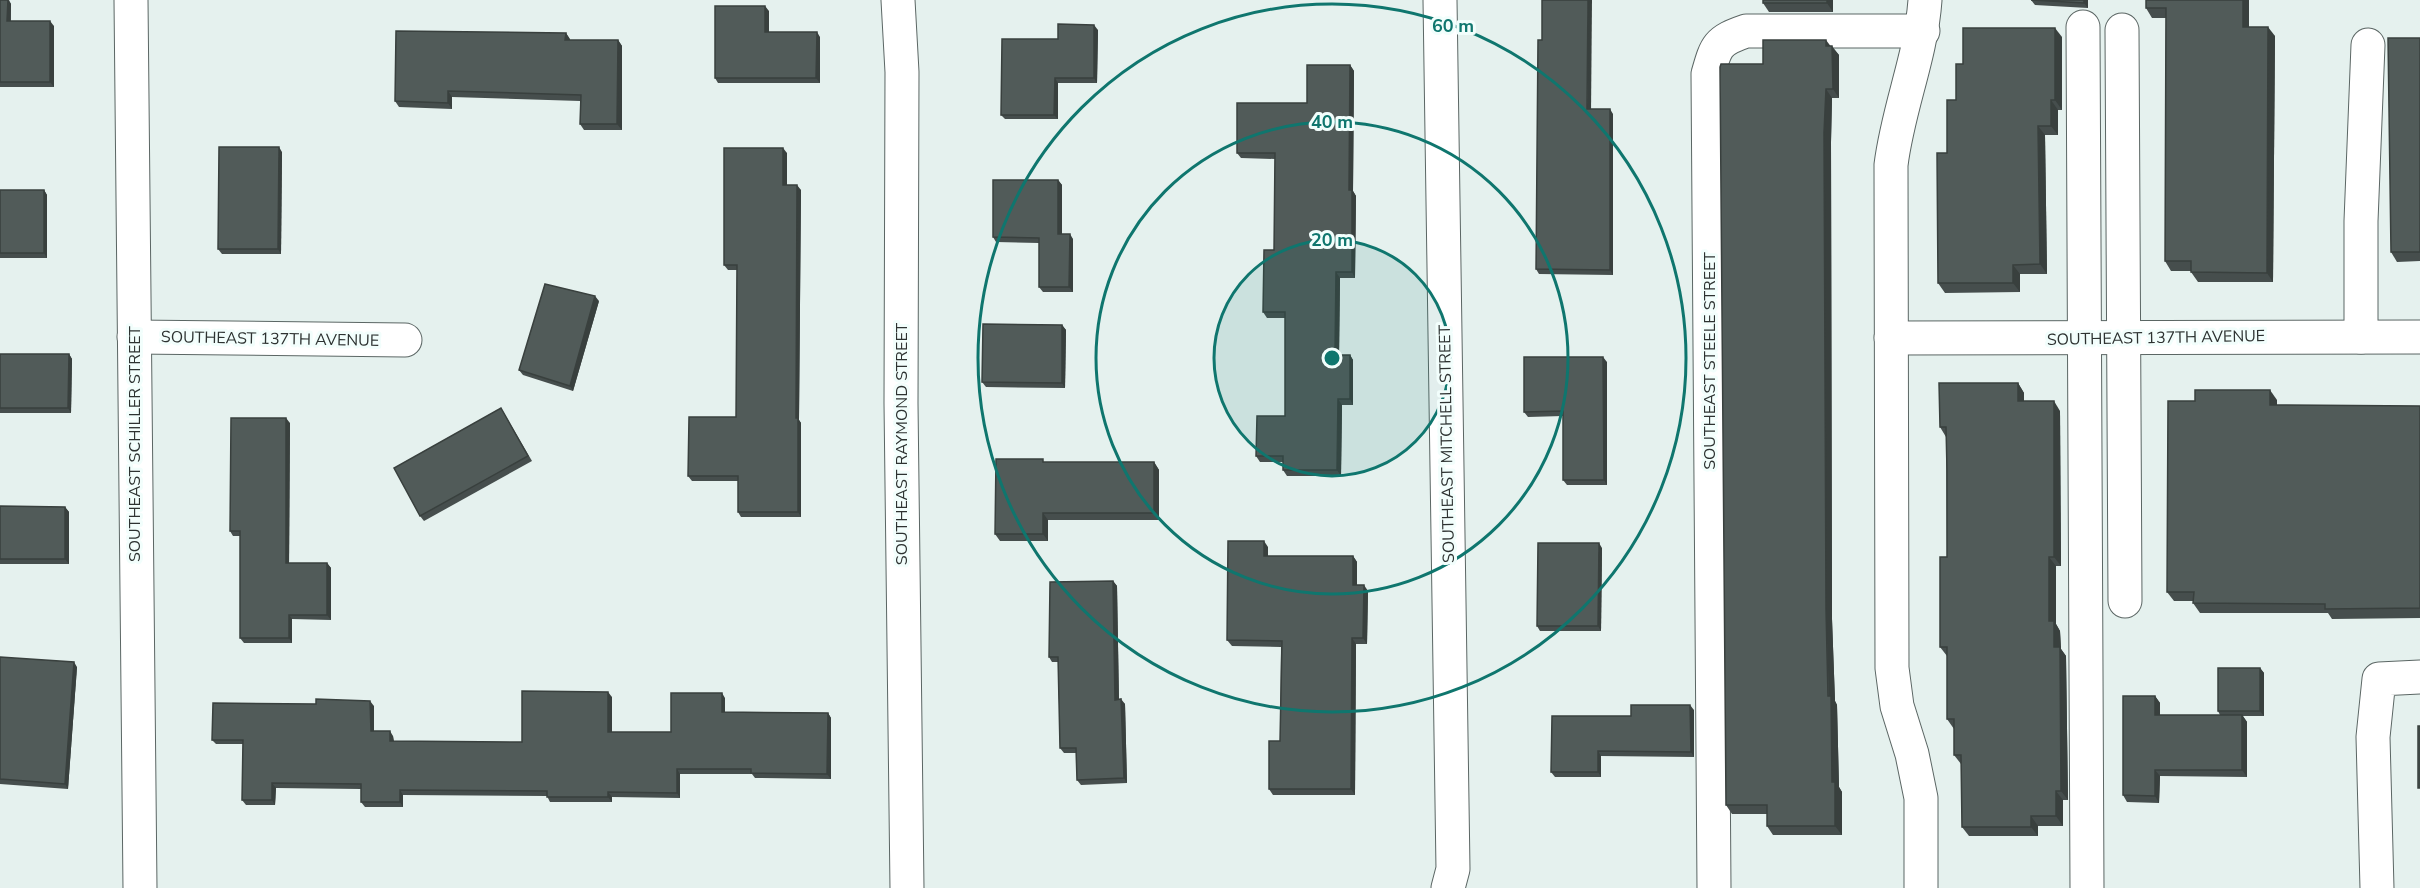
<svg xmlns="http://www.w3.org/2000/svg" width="2420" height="888" font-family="'Nunito Sans',sans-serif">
<rect width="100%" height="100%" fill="#e5f1ee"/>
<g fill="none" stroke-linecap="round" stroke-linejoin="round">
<defs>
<g id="minor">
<polyline points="131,0 140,888"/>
<polyline points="898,0 902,72 901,403 907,888"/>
<polyline points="1440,0 1453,869 1448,888"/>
<polyline points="2083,27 2087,888"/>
<polyline points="2122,30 2125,601"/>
<polyline points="134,337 405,340"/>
<polyline points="2361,337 2361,221 2368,45"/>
<polyline points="1891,338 2420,337"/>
<path d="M1714,888L1708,74C1716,46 1717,41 1746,31H1923"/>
<path d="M1921,888V798L1912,754L1897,706L1892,668L1891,165C1898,108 1921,57 1925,0"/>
<polyline points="2377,888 2373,737 2379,679 2420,677"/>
</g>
</defs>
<!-- minor casing -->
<use href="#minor" stroke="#5b6664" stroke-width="35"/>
<!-- minor -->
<use href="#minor" stroke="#fff" stroke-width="33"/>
</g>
<!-- wall -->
<g fill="#464e4d">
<polygon points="0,0 9,0 11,4 11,21 54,26 54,87 0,87"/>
<polygon points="1833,0 1833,12 1769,12 1763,3"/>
<polygon points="2031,0 2088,0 2088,8 2035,5"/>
<polygon points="2249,0 2249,27 2275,36 2273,282 2198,282 2191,272 2191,271 2171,271 2165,261 2166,18 2152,18 2146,8"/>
<polygon points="769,11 769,32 820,37 820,83 718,83 715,78"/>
<polygon points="1098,30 1097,83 1058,83 1058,119 1005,119 1001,115 1058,39"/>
<polygon points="566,33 570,40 618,40 622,46 622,130 584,130 580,124 580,101 452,97 452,109 399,107 395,101"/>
<polygon points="2062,37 2062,110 2058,110 2058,135 2045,135 2047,274 2020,274 2020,292 1945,293 1938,283 1947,153 1963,64"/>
<polygon points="2420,38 2420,261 2397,262 2391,252"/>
<polygon points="1542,40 1591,109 1613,114 1613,275 1539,274 1536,269"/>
<polygon points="1830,46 1839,55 1839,98 1832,98 1831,142 1832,619 1835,701 1837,705 1839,787 1842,792 1842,835 1773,835 1767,826 1767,814 1732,814 1726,805 1763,64"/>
<polygon points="1350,65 1354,71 1353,191 1356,196 1355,278 1340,278 1339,355 1350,355 1353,360 1353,405 1342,405 1341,476 1287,476 1283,470 1283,462 1260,462 1256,456 1285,416 1285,318 1267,318 1263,312 1274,250 1275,159 1241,158 1237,153 1307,103"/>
<polygon points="282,152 281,254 222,254 218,249"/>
<polygon points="787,153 787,185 801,190 799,420 801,423 801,517 741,517 738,512 738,481 692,481 688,476 736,417 737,270 728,270 724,265"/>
<polygon points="1058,180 1062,185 1062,234 1073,239 1073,292 1043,292 1039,287 1039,243 996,242 993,237"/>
<polygon points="0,190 44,190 47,195 47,258 0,258"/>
<polygon points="599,301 573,391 523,375 519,370"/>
<polygon points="1062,325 1066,330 1065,388 986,387 982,382"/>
<polygon points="0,354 69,354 72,359 71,413 0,413"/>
<polygon points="1607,362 1607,485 1567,485 1563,480 1563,416 1528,417 1524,412"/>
<polygon points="2018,383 2024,393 2024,401 2060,411 2061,566 2056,566 2056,624 2060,631 2061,649 2066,656 2068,800 2063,800 2063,826 2038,826 2038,836 1969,836 1962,827 1961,764 1954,755 1954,729 1947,719 1947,656 1940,647 1947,557 1946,437 1940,427"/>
<polygon points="2277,400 2277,405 2420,406 2420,618 2332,619 2328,613 2200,613 2193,603 2193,601 2174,601 2167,592"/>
<polygon points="501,408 532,461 424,521 420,516"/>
<polygon points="290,423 289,563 327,563 331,568 331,620 292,619 292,643 244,643 240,638 240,536 233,536 230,531"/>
<polygon points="1046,462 1154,462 1159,470 1159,520 1048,520 1048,541 1000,541 995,534"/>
<polygon points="0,506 65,507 69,512 69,564 0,564"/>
<polygon points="1268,547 1268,556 1353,556 1357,562 1357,585 1368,591 1367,644 1356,644 1355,795 1273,795 1269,789 1280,741 1281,647 1232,646 1227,640"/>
<polygon points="1602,548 1601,631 1540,631 1537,626"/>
<polygon points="1113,581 1117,586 1119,699 1125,704 1127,783 1081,785 1077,780 1076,753 1064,753 1060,748 1058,662 1052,662 1049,657"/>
<polygon points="0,657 77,667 68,789 0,784"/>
<polygon points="2260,668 2264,673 2264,716 2243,716 2247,722 2247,777 2160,776 2159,803 2127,802 2123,795 2155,696 2160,703 2160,715 2220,715 2218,711"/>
<polygon points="612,697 612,732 671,732 725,698 725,712 828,713 831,718 831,779 755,778 752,774 680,774 680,798 612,797 612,802 550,802 547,796 403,795 403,807 365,807 361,802 361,789 276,788 275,805 246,805 242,800 243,744 216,744 212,740 374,706 374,731 393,736 394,741 522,742"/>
<polygon points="1694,710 1694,757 1601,756 1601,777 1555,777 1551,772 1631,716"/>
</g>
<!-- shaded-wall -->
<g fill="#39403e">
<polygon points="8,0 11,4 10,26 7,21"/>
<polygon points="1588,0 1592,0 1591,113 1587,109"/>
<polygon points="1827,0 1833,0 1833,12 1827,3"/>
<polygon points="2084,0 2088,0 2088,8 2084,3"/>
<polygon points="2243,0 2249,0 2249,36 2243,27"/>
<polygon points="765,6 769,11 769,37 765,32"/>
<polygon points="50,21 54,26 54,87 50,82"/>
<polygon points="1094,25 1098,30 1097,83 1094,78"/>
<polygon points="2268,27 2275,36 2273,282 2267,273"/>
<polygon points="2055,28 2062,37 2062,110 2055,100"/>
<polygon points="817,32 820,37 820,83 816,78"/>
<polygon points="566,33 570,39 570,46 565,40"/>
<polygon points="618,40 622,46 622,130 617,124"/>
<polygon points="1826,40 1832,48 1832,46 1839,55 1839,98 1833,89 1826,46"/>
<polygon points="1350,65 1354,71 1353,191 1356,196 1355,278 1352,272 1349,190"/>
<polygon points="1055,78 1058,83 1058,119 1054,115"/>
<polygon points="1826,89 1832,98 1831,142 1832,619 1835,701 1837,705 1839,787 1842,792 1842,835 1835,826 1832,782 1826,609 1824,133"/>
<polygon points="448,91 452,97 452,109 448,103"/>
<polygon points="2051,100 2058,110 2058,135 2051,126"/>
<polygon points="1610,109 1613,114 1613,275 1610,270"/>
<polygon points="2038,126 2045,135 2047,274 2040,264"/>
<polygon points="279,147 282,152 281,254 278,249"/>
<polygon points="783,148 787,153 787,190 783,185"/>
<polygon points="1058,180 1062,185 1062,239 1058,234"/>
<polygon points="797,185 801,190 799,420 801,423 801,517 798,512 796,418"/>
<polygon points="44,190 47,195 47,258 44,253"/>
<polygon points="1070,234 1073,239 1073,292 1069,287"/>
<polygon points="2013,265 2020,274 2020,292 2013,283"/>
<polygon points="1336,272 1340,278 1339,360 1335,355"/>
<polygon points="595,296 599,301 573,391 570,386"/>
<polygon points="1062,325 1066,330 1065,388 1062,383"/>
<polygon points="69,354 72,359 71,413 68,408"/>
<polygon points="1350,355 1353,360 1353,405 1350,399"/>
<polygon points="1603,357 1607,362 1607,485 1604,480"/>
<polygon points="2018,383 2024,393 2024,411 2018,401"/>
<polygon points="2270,390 2277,400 2277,415 2270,405"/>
<polygon points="1338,399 1342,405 1341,476 1337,470"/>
<polygon points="2054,401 2060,411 2061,566 2054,557"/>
<polygon points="286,418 290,423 289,568 286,563"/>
<polygon points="1154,462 1159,470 1159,520 1154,513"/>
<polygon points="65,507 69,512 69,564 65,559"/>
<polygon points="1043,513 1048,520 1048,541 1043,534"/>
<polygon points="1264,541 1268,547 1268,562 1264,556"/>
<polygon points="1599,543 1602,548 1601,631 1598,626"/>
<polygon points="1353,556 1357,562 1357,591 1353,585"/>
<polygon points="2049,557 2056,566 2056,624 2060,631 2061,649 2066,656 2068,800 2061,791 2049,621"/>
<polygon points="327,563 331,568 331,620 327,615"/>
<polygon points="1113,581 1117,586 1119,705 1115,700"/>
<polygon points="1364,585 1368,591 1367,644 1363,638"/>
<polygon points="289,615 292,619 292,643 289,638"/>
<polygon points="1352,638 1356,644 1355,795 1351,789"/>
<polygon points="74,662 77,667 68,789 65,784"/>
<polygon points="2260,668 2264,673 2264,716 2260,711"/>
<polygon points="608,692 612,697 612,737 608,732"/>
<polygon points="722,693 725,698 725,717 722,712"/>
<polygon points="2155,696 2160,703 2160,722 2155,715"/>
<polygon points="1121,699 1125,704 1127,783 1124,778"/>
<polygon points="370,701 374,706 374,736 371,731"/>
<polygon points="1690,705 1694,710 1694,757 1691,752"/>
<polygon points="828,713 831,718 831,779 827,774"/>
<polygon points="2242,715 2247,722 2247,777 2242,770"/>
<polygon points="390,731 393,736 394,746 390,741"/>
<polygon points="1598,751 1601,756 1601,777 1598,772"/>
<polygon points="677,769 680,774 680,798 677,793"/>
<polygon points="2155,770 2160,776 2159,803 2155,796"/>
<polygon points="272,783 276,788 275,805 272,800"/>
<polygon points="400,790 403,795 403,807 400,802"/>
<polygon points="2056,791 2063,800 2063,826 2056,816"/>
<polygon points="608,792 612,797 612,802 608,797"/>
<polygon points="2031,816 2038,826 2038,836 2031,827"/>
</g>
<!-- building -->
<g fill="#515b59" stroke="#39403e" stroke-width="1.5">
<polygon points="0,0 8,0 7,21 50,21 50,82 0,82"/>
<polygon points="1542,0 1588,0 1587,109 1610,109 1610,270 1536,269 1538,40 1542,40"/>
<rect x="1763" y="0" width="64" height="3"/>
<polygon points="2031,0 2084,0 2084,3"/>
<polygon points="2146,0 2243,0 2243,27 2268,27 2267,273 2191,272 2191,261 2165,261 2166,8 2146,8"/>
<polygon points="715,6 765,6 765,32 817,32 816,78 715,78"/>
<polygon points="1058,24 1094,25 1094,78 1055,78 1054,115 1001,115 1002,39 1058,39"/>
<polygon points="1963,28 2055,28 2055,100 2051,100 2051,126 2038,126 2040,264 2013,265 2013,283 1938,283 1937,153 1947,153 1947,100 1956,100 1956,64 1963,64"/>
<polygon points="396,31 566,33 565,40 618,40 617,124 580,124 581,95 448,91 448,103 395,101"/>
<polygon points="2388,38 2420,38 2420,252 2391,252"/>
<polygon points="1763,40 1826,40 1826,46 1832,46 1833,89 1826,89 1824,133 1826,609 1828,696 1831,696 1832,782 1835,782 1835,826 1767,826 1767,805 1726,805 1720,67 1721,64 1763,64"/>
<polygon points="1307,65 1350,65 1349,190 1352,190 1352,272 1336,272 1335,355 1350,355 1350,399 1338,399 1337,470 1283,470 1283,456 1256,456 1257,416 1285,416 1285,312 1263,312 1264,250 1274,250 1275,153 1237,153 1237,103 1307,103"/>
<polygon points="219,147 279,147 278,249 218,249"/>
<polygon points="724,148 783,148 783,185 797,185 796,418 798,418 798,512 738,512 738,476 688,476 689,417 736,417 737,265 724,265"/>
<polygon points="993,180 1058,180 1058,234 1070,234 1069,287 1039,287 1039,238 993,237"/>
<rect x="0" y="190" width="44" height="63"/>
<polygon points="545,284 595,296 570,386 519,370"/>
<polygon points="983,324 1062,325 1062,383 982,382"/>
<polygon points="0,354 69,354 68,408 0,408"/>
<polygon points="1524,357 1603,357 1604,480 1563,480 1563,411 1524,412"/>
<polygon points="1939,383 2018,383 2018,401 2054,401 2054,557 2049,557 2049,621 2054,621 2054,647 2060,647 2061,791 2056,791 2056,816 2031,816 2031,827 1962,827 1961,755 1954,755 1954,719 1947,719 1947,647 1940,647 1940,557 1947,557 1947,470 1946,427 1940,427"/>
<polygon points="2195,390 2270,390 2270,405 2420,406 2420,608 2325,609 2325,604 2193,603 2194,592 2167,592 2168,401 2195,401"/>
<polygon points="501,408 528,456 420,516 394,468"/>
<polygon points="231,418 286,418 286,563 327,563 327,615 289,615 289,638 240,638 240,531 230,531"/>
<polygon points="996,459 1043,459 1043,462 1154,462 1154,513 1043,513 1043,534 995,534"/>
<polygon points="0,506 65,507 65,559 0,559"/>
<polygon points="1228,541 1264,541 1264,556 1353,556 1353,585 1364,585 1363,638 1352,638 1351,789 1269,789 1269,741 1280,741 1282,641 1227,640"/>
<polygon points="1538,543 1599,543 1598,626 1537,626"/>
<polygon points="1113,581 1115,700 1121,699 1124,778 1077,780 1076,748 1060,748 1058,657 1049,657 1050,582"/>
<polygon points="0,657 74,662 65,784 0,779"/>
<rect x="2218" y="668" width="42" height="43"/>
<polygon points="522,691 608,692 608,732 671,732 671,693 722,693 722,712 828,713 827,774 751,773 751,769 677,769 677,793 608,792 608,797 547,797 547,791 400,790 400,802 361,802 361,784 272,783 272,800 242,800 243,740 212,740 213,703 316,704 316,699 370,701 371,731 390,731 390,741 522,742"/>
<polygon points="2123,696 2155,696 2155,715 2242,715 2242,770 2155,770 2155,796 2123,795"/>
<polygon points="1631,705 1690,705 1691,752 1598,751 1598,772 1551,772 1552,716 1631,716"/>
<rect x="2418" y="726" width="2" height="62"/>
</g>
<!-- distance rings -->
<circle cx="1332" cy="358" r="118" fill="#0f766e" fill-opacity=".12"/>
<g fill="none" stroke="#0f766e" stroke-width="3">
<circle cx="1332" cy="358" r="118"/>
<circle cx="1332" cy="358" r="236"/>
<circle cx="1332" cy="358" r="354"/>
</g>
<g text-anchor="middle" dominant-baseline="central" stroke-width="6" stroke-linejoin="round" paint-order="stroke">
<!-- street labels -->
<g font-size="16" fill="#2d3231" stroke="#f2fefc">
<text transform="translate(2156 338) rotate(-1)">SOUTHEAST 137TH AVENUE</text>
<text transform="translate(270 339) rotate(1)">SOUTHEAST 137TH AVENUE</text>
<text transform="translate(1710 361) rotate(-90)">SOUTHEAST STEELE STREET</text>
<text transform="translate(135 444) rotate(-90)">SOUTHEAST SCHILLER STREET</text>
<text transform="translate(902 444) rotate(-90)">SOUTHEAST RAYMOND STREET</text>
<text transform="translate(1447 444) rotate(-91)">SOUTHEAST MITCHELL STREET</text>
</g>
</g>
<circle cx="1332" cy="358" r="9" fill="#0f766e" stroke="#f2fefc" stroke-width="3"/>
<g font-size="18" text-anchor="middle" font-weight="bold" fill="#0f766e" stroke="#f2fefc" stroke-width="6" stroke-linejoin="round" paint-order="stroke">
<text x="1453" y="32">60 m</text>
<text x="1332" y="128">40 m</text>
<text x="1332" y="246">20 m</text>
</g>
</svg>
